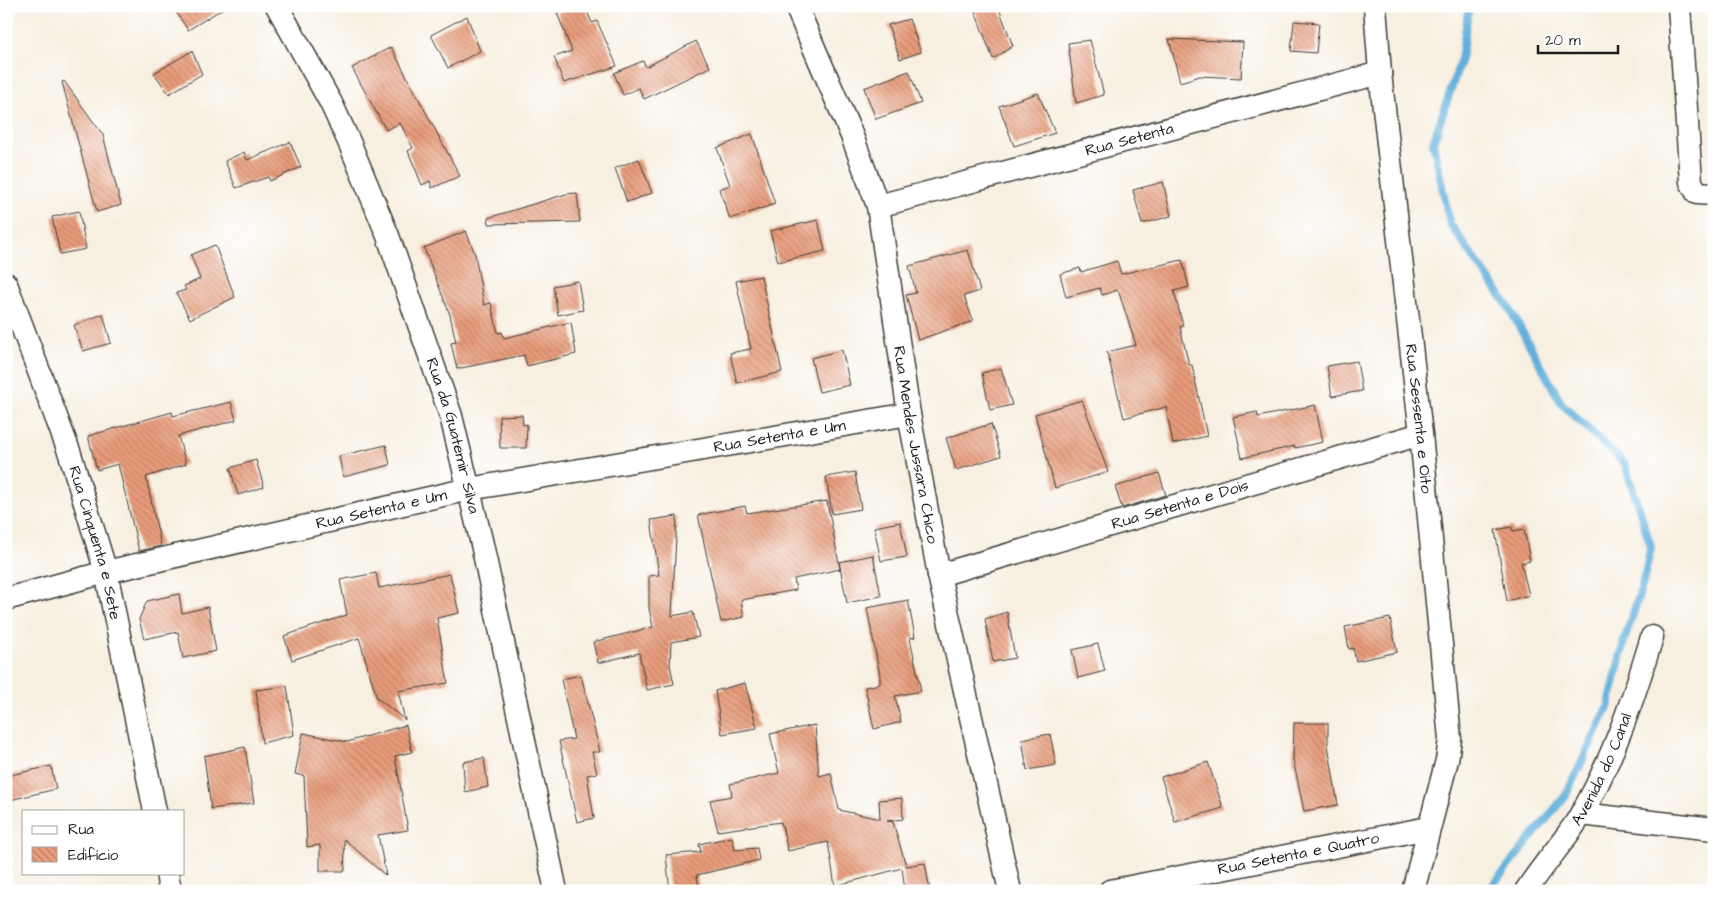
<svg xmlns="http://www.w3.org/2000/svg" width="1720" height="897" font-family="'Architects Daughter',sans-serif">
<defs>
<pattern id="building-back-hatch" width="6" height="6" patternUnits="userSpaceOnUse" patternTransform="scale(1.25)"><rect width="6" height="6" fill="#e89c7a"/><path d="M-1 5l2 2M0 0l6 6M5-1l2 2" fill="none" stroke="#bb7e63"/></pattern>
</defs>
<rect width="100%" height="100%" fill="#fff"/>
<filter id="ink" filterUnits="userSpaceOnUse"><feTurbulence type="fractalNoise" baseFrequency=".02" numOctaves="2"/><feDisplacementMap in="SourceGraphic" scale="10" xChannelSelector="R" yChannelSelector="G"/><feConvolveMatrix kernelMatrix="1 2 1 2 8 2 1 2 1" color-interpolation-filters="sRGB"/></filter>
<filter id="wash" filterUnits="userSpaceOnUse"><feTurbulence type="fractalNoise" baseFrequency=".0096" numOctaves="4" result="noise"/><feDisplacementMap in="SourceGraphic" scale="20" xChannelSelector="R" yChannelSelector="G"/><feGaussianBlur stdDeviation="1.12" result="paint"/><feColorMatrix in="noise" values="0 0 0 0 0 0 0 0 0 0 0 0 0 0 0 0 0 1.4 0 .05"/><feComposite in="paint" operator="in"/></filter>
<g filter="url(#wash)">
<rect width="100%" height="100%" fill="#f7efe0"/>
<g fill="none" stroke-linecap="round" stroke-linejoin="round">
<!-- stream -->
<polyline stroke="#62b1dc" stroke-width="8" points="1469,6 1461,59 1433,143 1450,224 1508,306 1562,404 1625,464 1651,547 1642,586 1624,641 1609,705 1566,795 1488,891"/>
</g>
<g id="blocks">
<!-- building -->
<g fill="url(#building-back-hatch)">
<polygon points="172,6 227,6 188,30"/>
<polygon points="571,6 585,6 592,23 597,21 617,66 564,83 554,57 572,51 557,13"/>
<polygon points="973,6 998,6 1013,46 993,59"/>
<polygon points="467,16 480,51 448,68 431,35"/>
<polygon points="909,19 921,52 900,59 888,25"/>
<polygon points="1294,21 1319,23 1316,53 1291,51"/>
<polygon points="1169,39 1243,42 1241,78 1200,76 1180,82"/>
<polygon points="1090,40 1104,95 1076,103 1068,43"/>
<polygon points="696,41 710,67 644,99 639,88 623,95 614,73 643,61 646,67"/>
<polygon points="391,47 460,176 432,188 430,181 422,185 408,151 413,148 400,123 386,130 352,68"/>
<polygon points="192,51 202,74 169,94 154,73"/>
<polygon points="909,71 921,103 876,119 864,88"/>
<polygon points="64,81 103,135 121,205 97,212 62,82"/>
<polygon points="1038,93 1055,133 1014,146 999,106"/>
<polygon points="752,134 775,204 730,219 719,189 730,185 717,148"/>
<polygon points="290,142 301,167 270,181 268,177 236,188 225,161 244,152 247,160"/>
<polygon points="639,159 652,193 627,202 615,168"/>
<polygon points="1163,182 1171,216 1142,224 1133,190"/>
<polygon points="577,193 580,222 489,224 488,218 566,194"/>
<polygon points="79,211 86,249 60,254 52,217"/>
<polygon points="818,220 825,251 778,262 770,231"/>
<polygon points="466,231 475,254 484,305 491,303 498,333 502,332 504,338 571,322 576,354 527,366 524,355 457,369 451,343 456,342 450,315 424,248"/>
<polygon points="215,245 235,297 190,319 176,293 186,290 184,286 200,279 191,255"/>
<polygon points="968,250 980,291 964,296 973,321 918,340 906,295 916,293 909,266"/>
<polygon points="1182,260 1189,287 1174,291 1183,326 1180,327 1189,365 1192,365 1207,436 1173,444 1166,407 1124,418 1107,352 1136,345 1118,290 1102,295 1100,288 1066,297 1060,274 1080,268 1081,272 1117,261 1121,274"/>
<polygon points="761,276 782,372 737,383 730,353 751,349 736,281"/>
<polygon points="578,281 583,310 558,315 553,286"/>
<polygon points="103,314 111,343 83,351 74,325"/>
<polygon points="842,350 850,385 819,392 811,358"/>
<polygon points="1357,361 1362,391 1332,396 1327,366"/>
<polygon points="1001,368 1012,405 990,410 982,373"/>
<polygon points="1082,400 1108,472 1055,488 1035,414"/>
<polygon points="231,402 236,420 178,436 186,464 146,477 161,546 139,551 118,464 97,470 88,436 172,412 173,416"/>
<polygon points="1315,405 1323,442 1295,448 1295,446 1242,458 1233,417 1257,412 1258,417"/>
<polygon points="522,415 523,425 527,424 526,448 500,448 499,416"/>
<polygon points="991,424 1001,456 956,470 946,438"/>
<polygon points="386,445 390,465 343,477 339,456"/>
<polygon points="256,460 264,487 238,495 230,468"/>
<polygon points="855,472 861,509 832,514 826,477"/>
<polygon points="1159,473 1166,495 1122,508 1115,487"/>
<polygon points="827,501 840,569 794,579 796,590 741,600 744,617 721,622 698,515 745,506 747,513"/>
<polygon points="677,516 672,616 693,612 699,637 671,642 670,665 674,684 647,690 639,653 598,663 593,642 653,627 649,608 649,576 659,575 651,520"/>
<polygon points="900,522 907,557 881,561 874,527"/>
<polygon points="1512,527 1513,531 1524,529 1530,561 1521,563 1529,595 1507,601 1495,530"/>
<polygon points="873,555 881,596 847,603 839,562"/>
<polygon points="376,573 379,588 450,574 459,613 437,618 448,683 398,691 405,720 377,698 359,638 292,660 284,636 347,615 340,580"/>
<polygon points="179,594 182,613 208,607 216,651 183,658 178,632 144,639 139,619 147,601"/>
<polygon points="908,600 915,637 910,638 921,691 895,696 901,722 874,729 865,687 880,684 880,676 867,608"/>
<polygon points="1007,612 1015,658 993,662 985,619"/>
<polygon points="1390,618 1397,652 1356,661 1353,648 1349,649 1345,627"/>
<polygon points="1098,644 1105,671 1078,678 1072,650"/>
<polygon points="581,675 600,752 592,752 597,773 587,775 594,818 577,822 559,741 574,739 561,679"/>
<polygon points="745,683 757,728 722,734 715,691"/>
<polygon points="287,686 294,735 262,743 256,690"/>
<polygon points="1294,723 1328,723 1328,745 1338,805 1304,811 1293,759"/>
<polygon points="406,725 412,752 395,756 408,830 378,835 386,876 344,839 345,871 320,871 320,845 307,847 304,776 295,774 303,733 347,742"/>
<polygon points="815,725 819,776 831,773 839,810 880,819 879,800 902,798 903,819 887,821 893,822 906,866 925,863 930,891 905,891 902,868 835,886 828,842 788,851 781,822 718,831 710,800 732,796 730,784 779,773 770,734"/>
<polygon points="1050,734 1056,765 1027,770 1022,739"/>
<polygon points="245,747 254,803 211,809 204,756"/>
<polygon points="484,758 488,787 465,792 463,762"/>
<polygon points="1208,762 1223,808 1175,822 1161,777"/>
<polygon points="51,766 56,789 6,801 6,776"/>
<polygon points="732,837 735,850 757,848 759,860 697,875 699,889 670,891 666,855 701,852 699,844"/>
</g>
</g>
</g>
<g filter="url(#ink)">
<use href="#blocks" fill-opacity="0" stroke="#3d3c39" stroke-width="1"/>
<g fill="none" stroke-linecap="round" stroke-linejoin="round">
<defs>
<g id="street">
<path id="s1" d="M277,6L331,103L350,144L388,236L451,416L482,544L556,891"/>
<path id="s2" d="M796,6L852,136L878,206L909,414L939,575L1010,891"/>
<path id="s3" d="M1375,6L1380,73L1421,434L1450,739L1447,760L1413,891"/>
<polyline points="1679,6 1691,182 1697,193 1714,194"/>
<path id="s4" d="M878,206L1380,73"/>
<path id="s5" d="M6,284L70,454L106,572L155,811"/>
<path id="s6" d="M939,575L1421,434"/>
<path id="s7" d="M6,599L106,572L469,489L909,414"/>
<polyline points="1581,814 1714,829"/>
<polyline points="167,873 170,891"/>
<path id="s8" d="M1110,891L1428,828"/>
<path id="s9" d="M1526,891C1543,864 1566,840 1582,813C1613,759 1634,697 1652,637"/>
</g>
</defs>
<!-- street casing -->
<use href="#street" stroke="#3d3c39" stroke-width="25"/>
<!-- street -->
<use href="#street" stroke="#fff" stroke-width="22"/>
</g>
</g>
<g text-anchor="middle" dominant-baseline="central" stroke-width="4.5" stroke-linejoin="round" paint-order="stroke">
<!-- street labels -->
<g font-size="16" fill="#1c1c1c" stroke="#fff">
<text stroke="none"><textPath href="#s4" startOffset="260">Rua Setenta</textPath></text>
<text stroke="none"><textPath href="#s3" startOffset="415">Rua Sessenta e Oito</textPath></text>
<text stroke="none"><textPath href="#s7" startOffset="791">Rua Setenta e Um</textPath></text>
<text stroke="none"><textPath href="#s1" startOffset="466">Rua da Guatemir Silva</textPath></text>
<text stroke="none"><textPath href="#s2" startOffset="458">Rua Mendes Jussara Chico</textPath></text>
<text stroke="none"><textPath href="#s6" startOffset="251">Rua Setenta e Dois</textPath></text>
<text stroke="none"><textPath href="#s7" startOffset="386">Rua Setenta e Um</textPath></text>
<text stroke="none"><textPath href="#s5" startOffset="274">Rua Cinquenta e Sete</textPath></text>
<text stroke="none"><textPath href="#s9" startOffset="144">Avenida do Canal</textPath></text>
<text stroke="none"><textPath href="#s8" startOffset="192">Rua Setenta e Quatro</textPath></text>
</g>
</g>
<!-- margin -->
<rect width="1720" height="897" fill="none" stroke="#fff" stroke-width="25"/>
<!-- legend -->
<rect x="22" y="810" width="162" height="65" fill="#ffffff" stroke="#a4a4a4"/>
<rect x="32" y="826" width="25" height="8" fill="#ffffff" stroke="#a4a4a4"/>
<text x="68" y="834" font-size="15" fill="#1c1c1c">Rua</text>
<rect x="32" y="847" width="25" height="15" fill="url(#building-back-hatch)" stroke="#a4a4a4"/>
<text x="68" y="860" font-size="15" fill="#1c1c1c">Edifício</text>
<!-- scale -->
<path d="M1538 45v8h80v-8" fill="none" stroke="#1c1c1c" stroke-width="2.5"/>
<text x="1545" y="45" font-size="15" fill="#1c1c1c" stroke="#ffffff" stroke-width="4" paint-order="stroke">20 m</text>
</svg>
